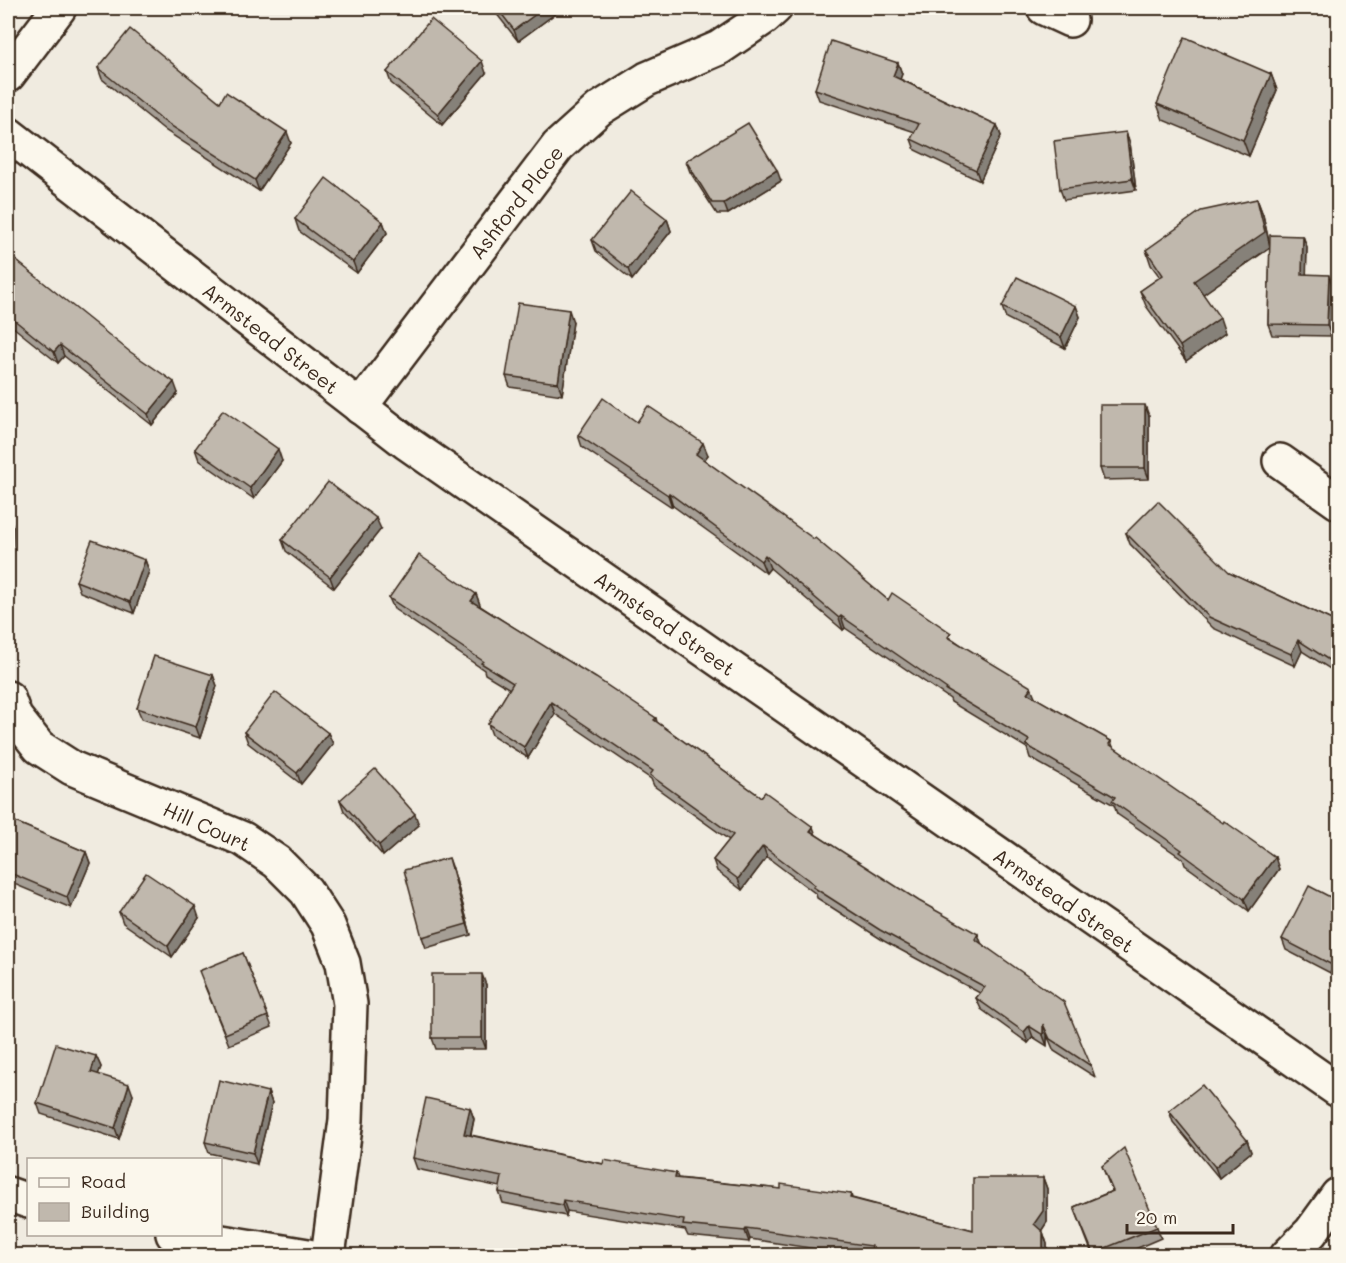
<svg xmlns="http://www.w3.org/2000/svg" width="1346" height="1263" font-family="Mali,sans-serif">
<rect width="100%" height="100%" fill="#f0ebe0"/>
<filter id="ink" filterUnits="userSpaceOnUse"><feTurbulence type="fractalNoise" baseFrequency=".0167" numOctaves="2"/><feDisplacementMap in="SourceGraphic" scale="12" xChannelSelector="R" yChannelSelector="G"/><feConvolveMatrix kernelMatrix="1 2 1 2 8 2 1 2 1" color-interpolation-filters="sRGB"/></filter>
<g filter="url(#ink)">
<g fill="none" stroke-linecap="round" stroke-linejoin="round">
<defs>
<g id="street">
<polyline points="1044,8 1070,20"/>
<polyline points="8,75 59,8"/>
<polyline points="8,134 407,443 1338,1090"/>
<polyline points="360,407 558,146 599,109 647,79 719,48 765,17 775,8"/>
<polyline points="1280,461 1338,502"/>
<polyline points="8,698 15,717 39,747 72,768 243,839 277,862 306,891 328,925 343,963 350,1004 346,1120 328,1256"/>
<polyline points="8,1194 28,1201"/>
<polyline points="173,1234 308,1256"/>
<polyline points="1287,1256 1311,1232 1338,1195"/>
</g>
</defs>
<!-- street casing -->
<use href="#street" stroke="#3b2a1e" stroke-width="38"/>
<!-- street -->
<use href="#street" stroke="#fbf7ec" stroke-width="33"/>
</g>
<!-- wall -->
<g fill="#a59e95" stroke="#3b2a1e" stroke-width="1.5">
<polygon points="492,8 563,8 518,41"/>
<polygon points="898,63 902,74 900,79 997,125 1001,136 980,181 915,150 911,139 915,132 819,100 815,89"/>
<polygon points="98,68 220,102 291,143 259,191 166,131 102,79"/>
<polygon points="387,72 486,73 442,125 391,83"/>
<polygon points="1271,74 1277,90 1249,156 1163,120 1157,104"/>
<polygon points="1130,143 1136,190 1064,200 1060,189"/>
<polygon points="686,161 781,181 728,214 717,214 690,172"/>
<polygon points="1257,199 1263,215 1270,246 1303,236 1307,247 1306,274 1333,286 1331,336 1272,335 1268,324 1270,248 1203,294 1225,333 1186,361 1146,306 1140,291 1160,277 1151,265 1146,250"/>
<polygon points="295,219 383,222 387,233 357,273 299,231"/>
<polygon points="667,219 671,231 632,280 596,251 592,240"/>
<polygon points="8,254 178,393 152,425 64,356 58,363 8,323"/>
<polygon points="1076,306 1080,317 1065,348 1006,318 1002,307"/>
<polygon points="573,322 562,395 510,387 506,376"/>
<polygon points="1149,416 1149,479 1104,480 1100,468"/>
<polygon points="637,422 708,455 704,460 888,600 954,640 1035,698 1111,741 1113,747 1279,869 1249,911 1185,865 1183,859 1117,814 1114,805 1030,758 1027,748 951,702 950,699 845,628 843,630 770,568 766,573 673,506 672,507 582,447 578,435"/>
<polygon points="195,449 282,461 254,499 199,460"/>
<polygon points="8,515 13,527 12,570 8,570"/>
<polygon points="381,529 334,588 286,551 282,540"/>
<polygon points="1126,533 1229,572 1338,623 1338,674 1302,651 1295,666 1213,628 1130,544"/>
<polygon points="145,560 149,571 134,613 80,592 76,581"/>
<polygon points="476,594 480,605 480,606 656,718 657,722 761,797 816,835 981,943 1091,1066 1095,1077 1054,1051 1047,1035 1047,1046 1033,1037 1028,1043 981,1009 976,998 980,993 884,941 817,898 816,894 767,857 742,890 717,871 713,860 729,840 654,786 651,779 555,714 528,758 492,735 488,724 510,689 485,674 484,670 394,609 389,598"/>
<polygon points="213,675 217,686 200,738 142,719 137,708"/>
<polygon points="244,732 328,733 333,744 301,784 248,743"/>
<polygon points="340,800 419,825 383,856 344,811"/>
<polygon points="8,819 86,852 90,863 71,908 14,884 13,880 8,878"/>
<polygon points="453,869 471,935 426,948 422,937"/>
<polygon points="1338,901 1338,977 1286,950 1282,939"/>
<polygon points="119,912 199,918 172,957 123,923"/>
<polygon points="243,953 272,1027 229,1045 203,982"/>
<polygon points="486,985 486,1049 436,1049 432,1038"/>
<polygon points="96,1056 101,1067 98,1074 133,1095 119,1139 41,1114 37,1103"/>
<polygon points="268,1092 272,1103 257,1164 209,1153 205,1142"/>
<polygon points="470,1108 474,1119 471,1135 603,1164 676,1173 678,1178 781,1189 851,1194 852,1198 973,1230 1043,1178 1047,1189 1047,1222 1041,1231 1043,1232 1047,1244 1047,1249 1050,1256 863,1256 750,1239 749,1242 688,1236 685,1230 567,1211 566,1216 503,1203 499,1192 500,1187 417,1169 413,1158"/>
<polygon points="1169,1111 1247,1140 1251,1152 1219,1178 1173,1122"/>
<polygon points="1102,1166 1157,1227 1161,1238 1119,1256 1093,1256 1074,1207 1112,1191"/>
</g>
<!-- shaded-wall -->
<g fill="#868179" stroke="#3b2a1e" stroke-width="1.5">
<polygon points="544,8 563,8 518,41 514,30"/>
<polygon points="482,61 486,73 442,125 438,114"/>
<polygon points="898,63 902,74 897,87 893,76"/>
<polygon points="1271,74 1277,90 1249,156 1243,140"/>
<polygon points="997,125 1001,136 980,181 976,170"/>
<polygon points="287,132 291,143 259,191 255,180"/>
<polygon points="1126,132 1130,143 1136,190 1132,179"/>
<polygon points="777,170 781,181 728,214 724,203"/>
<polygon points="1257,199 1263,215 1270,247 1199,297 1194,281"/>
<polygon points="667,219 671,231 632,280 628,269"/>
<polygon points="383,222 387,233 357,273 353,262"/>
<polygon points="1303,236 1307,247 1306,285 1302,274"/>
<polygon points="1329,275 1333,286 1331,336 1327,325"/>
<polygon points="1076,306 1080,317 1065,348 1061,337"/>
<polygon points="569,310 573,322 562,395 558,383"/>
<polygon points="1220,318 1225,333 1186,361 1180,346"/>
<polygon points="60,345 64,356 58,363 54,352"/>
<polygon points="174,382 178,393 152,425 148,414"/>
<polygon points="1145,405 1149,416 1149,479 1145,468"/>
<polygon points="703,443 708,455 700,466 696,454"/>
<polygon points="278,449 282,461 254,499 250,488"/>
<polygon points="669,493 673,506 672,507 668,495"/>
<polygon points="9,515 13,527 12,570 8,559"/>
<polygon points="376,518 381,529 334,588 330,577"/>
<polygon points="765,555 770,568 766,573 761,561"/>
<polygon points="145,560 149,571 134,613 130,602"/>
<polygon points="476,594 480,605 475,612 471,601"/>
<polygon points="841,616 845,628 843,630 839,618"/>
<polygon points="1298,640 1302,651 1295,666 1291,654"/>
<polygon points="213,675 217,686 200,738 196,727"/>
<polygon points="1031,687 1036,699 1027,693"/>
<polygon points="551,702 555,714 528,758 524,747"/>
<polygon points="328,733 333,744 301,784 297,773"/>
<polygon points="415,814 419,825 383,856 379,845"/>
<polygon points="813,827 817,838 810,831"/>
<polygon points="763,846 767,857 742,890 738,879"/>
<polygon points="86,852 90,863 71,908 67,897"/>
<polygon points="1275,857 1279,869 1249,911 1244,899"/>
<polygon points="449,858 453,869 471,935 467,924"/>
<polygon points="195,906 199,918 172,957 168,946"/>
<polygon points="978,934 982,945 975,939"/>
<polygon points="482,974 486,985 486,1049 482,1038"/>
<polygon points="1043,1024 1047,1035 1047,1046 1043,1035"/>
<polygon points="1029,1026 1033,1037 1028,1043 1024,1032"/>
<polygon points="8,1041 10,1049 8,1055"/>
<polygon points="96,1056 101,1067 95,1083 91,1072"/>
<polygon points="129,1084 133,1095 119,1139 115,1128"/>
<polygon points="268,1092 272,1103 257,1164 253,1153"/>
<polygon points="470,1108 474,1119 468,1145 464,1134"/>
<polygon points="1247,1140 1251,1152 1219,1178 1215,1167"/>
<polygon points="1043,1178 1047,1189 1047,1222 1038,1236 1034,1224"/>
<polygon points="563,1200 567,1211 566,1216 562,1205"/>
<polygon points="746,1228 750,1239 749,1242 745,1231"/>
<polygon points="1043,1232 1047,1244 1047,1256 1043,1248"/>
</g>
<!-- building -->
<g fill="#c0b8ad" stroke="#3b2a1e" stroke-width="1.5">
<polygon points="497,8 544,8 514,30"/>
<polygon points="431,19 482,61 438,114 387,72"/>
<polygon points="130,29 220,102 226,92 287,132 255,180 162,120 98,68"/>
<polygon points="1185,37 1271,74 1243,140 1157,104"/>
<polygon points="831,41 898,63 893,76 997,125 976,170 911,139 919,124 815,89"/>
<polygon points="748,123 777,170 724,203 712,203 686,161"/>
<polygon points="1126,132 1132,179 1060,189 1054,141"/>
<polygon points="326,178 383,222 353,262 295,219"/>
<polygon points="631,191 667,219 628,269 592,240"/>
<polygon points="1257,199 1265,232 1194,281 1220,318 1180,346 1140,291 1163,275 1146,250 1201,211"/>
<polygon points="1270,235 1303,236 1302,274 1329,275 1327,325 1268,324"/>
<polygon points="8,254 129,351 174,382 148,414 60,345 54,352 8,315"/>
<polygon points="1017,277 1076,306 1061,337 1002,307"/>
<polygon points="518,303 569,310 558,383 506,376"/>
<polygon points="603,398 637,422 648,406 703,443 696,454 814,539 815,538 888,600 892,593 951,633 948,637 1031,687 1027,693 1111,741 1109,744 1223,823 1224,821 1275,857 1244,899 1180,852 1182,850 1112,801 1115,797 1026,745 1029,740 946,690 947,689 841,616 839,618 765,555 761,561 669,493 668,495 578,435"/>
<rect x="1100" y="405" width="45" height="63"/>
<polygon points="223,410 278,449 250,488 195,449"/>
<polygon points="328,482 376,518 330,577 282,540"/>
<polygon points="1158,501 1229,572 1338,623 1338,666 1298,640 1291,654 1209,617 1126,533"/>
<polygon points="92,540 145,560 130,602 76,581"/>
<polygon points="419,555 476,594 471,601 596,678 656,718 654,720 761,797 765,792 813,827 810,831 919,901 978,934 975,939 1064,1002 1091,1066 1050,1039 1043,1024 1043,1035 1029,1026 1024,1032 976,998 985,987 880,930 813,887 815,885 763,846 738,879 713,860 733,835 650,775 653,771 551,702 524,747 488,724 513,683 481,663 483,661 389,598"/>
<polygon points="154,656 213,675 196,727 137,708"/>
<polygon points="275,692 328,733 297,773 244,732"/>
<polygon points="375,769 415,814 379,845 340,800"/>
<polygon points="8,819 86,852 67,897 10,873 12,870 8,868"/>
<polygon points="449,858 467,924 422,937 404,870"/>
<polygon points="146,873 195,906 168,946 119,912"/>
<polygon points="1309,886 1338,901 1338,968 1282,939"/>
<polygon points="243,953 268,1016 225,1034 199,971"/>
<rect x="432" y="974" width="50" height="64"/>
<polygon points="56,1044 96,1056 91,1072 129,1084 115,1128 37,1103"/>
<polygon points="219,1080 268,1092 253,1153 205,1142"/>
<polygon points="1202,1085 1247,1140 1215,1167 1169,1111"/>
<polygon points="426,1098 470,1108 464,1134 603,1164 604,1160 676,1173 675,1178 781,1189 781,1184 851,1194 850,1198 973,1230 973,1178 1043,1178 1043,1211 1034,1224 1043,1232 1043,1248 1048,1249 1047,1256 894,1256 871,1250 872,1246 746,1228 745,1231 683,1225 684,1220 563,1200 562,1205 499,1192 502,1177 413,1158"/>
<polygon points="1124,1148 1157,1227 1093,1253 1074,1207 1113,1191 1102,1166"/>
</g>
</g>
<g text-anchor="middle" dominant-baseline="central" stroke-width="4.5" stroke-linejoin="round" paint-order="stroke">
<!-- street labels -->
<g font-size="20" fill="#3b2a1e" stroke="#fbf7ec">
<text transform="translate(516 202) rotate(-52)">Ashford Place</text>
<text transform="translate(271 338) rotate(38)">Armstead Street</text>
<text transform="translate(665 623) rotate(35)">Armstead Street</text>
<text transform="translate(207 826) rotate(24)">Hill Court</text>
<text transform="translate(1064 900) rotate(35)">Armstead Street</text>
</g>
</g>
<!-- margin -->
<rect width="1346" height="1263" fill="none" stroke="#fbf7ec" stroke-width="30"/>
<rect x="15" y="15" width="1316" height="1233" fill="none" stroke="#3b2a1e" stroke-width="2" filter="url(#ink)"/>
<!-- legend -->
<rect x="27" y="1158" width="195" height="78" fill="#fbf7ec" stroke="#aea59a" stroke-width="1.5"/>
<rect x="39" y="1178" width="30" height="9" fill="#fbf7ec" stroke="#aea59a" stroke-width="1.5"/>
<text x="81" y="1188" font-size="18" fill="#3b2a1e">Road</text>
<rect x="39" y="1203" width="30" height="18" fill="#c0b8ad" stroke="#aea59a" stroke-width="1.5"/>
<text x="81" y="1218" font-size="18" fill="#3b2a1e">Building</text>
<!-- scale -->
<path d="M1127 1224v9h106v-9" fill="none" stroke="#3b2a1e" stroke-width="3"/>
<text x="1136" y="1224" font-size="18" fill="#3b2a1e" stroke="#fbf7ec" stroke-width="4.5" paint-order="stroke">20 m</text>
</svg>
